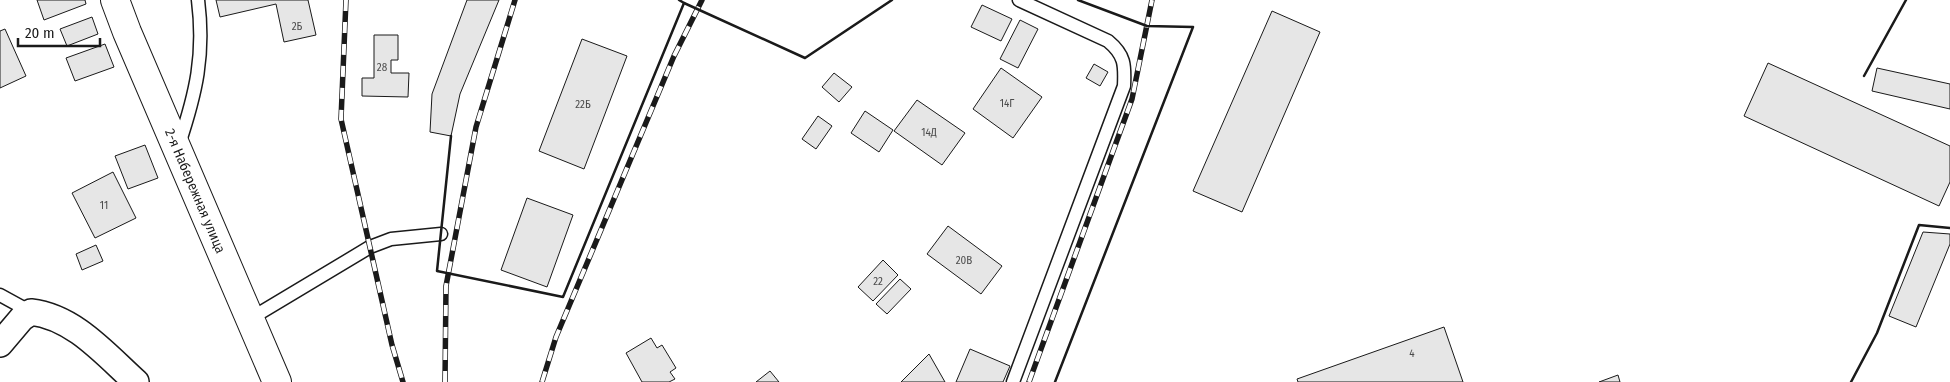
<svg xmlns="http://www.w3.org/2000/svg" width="1950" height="382" font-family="'Fira Sans Condensed',sans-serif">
<rect width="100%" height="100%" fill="#fff"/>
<!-- building -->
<g fill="#e6e6e6" stroke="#1a1a1a">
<polygon points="37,0 85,0 86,4 44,20"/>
<polygon points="216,0 308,0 316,35 284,42 276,4 220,17"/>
<polygon points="467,0 499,0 460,94 451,136 430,132 432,94"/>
<polygon points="982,5 1012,19 1001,41 971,27"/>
<polygon points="1272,11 1320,32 1242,212 1193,191"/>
<polygon points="92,17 98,34 67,46 60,29"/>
<polygon points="1020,20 1038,29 1018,68 1000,59"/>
<polygon points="5,29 26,76 0,88 0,31"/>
<polygon points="374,35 398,35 398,60 391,60 391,73 409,73 408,97 362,96 362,78 374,78"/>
<polygon points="582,39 627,56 584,169 539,151"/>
<polygon points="105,44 114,67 75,81 66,58"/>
<polygon points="1768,63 1950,146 1950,182 1939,206 1744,116"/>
<polygon points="1094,64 1108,72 1100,86 1086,78"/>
<polygon points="1001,68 1042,97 1013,138 973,109"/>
<polygon points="1877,68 1950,84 1950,109 1872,91"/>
<polygon points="834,73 852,87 839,102 822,87"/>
<polygon points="917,100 965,133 942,165 894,131"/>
<polygon points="865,111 893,130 879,152 851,133"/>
<polygon points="818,116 832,126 816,149 802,139"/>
<polygon points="145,145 158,178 128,189 115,156"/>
<polygon points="113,172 136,218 95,238 72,193"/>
<polygon points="527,198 573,215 547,287 501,270"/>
<polygon points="948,226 1002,266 981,294 927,254"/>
<polygon points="1923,232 1950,234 1950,244 1916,327 1889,316"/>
<polygon points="96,245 103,261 82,270 76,254"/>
<polygon points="883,260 898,275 873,301 858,287"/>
<polygon points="900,279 911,289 887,314 876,304"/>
<polygon points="1444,327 1463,382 1298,382 1297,379"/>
<polygon points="651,338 657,348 662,345 676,368 670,372 675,379 669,382 642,382 626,353"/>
<polygon points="970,349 1010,366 1003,382 956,382"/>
<polygon points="929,354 945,382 901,382"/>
<polygon points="770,371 779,382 756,382"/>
<polygon points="1618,375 1620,382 1599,382"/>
</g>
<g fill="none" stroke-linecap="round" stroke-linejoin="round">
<defs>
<g id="lane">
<path d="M179,144C196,93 205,55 198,0"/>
<polyline points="0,295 31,312"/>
<polyline points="250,319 370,247 391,239 441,234"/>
<path d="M1013,382L1124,86C1125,65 1125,55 1108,41L1019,0"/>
</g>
<path id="street" d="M0,344L22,318L31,312C74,317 105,354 136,382"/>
<polyline id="secondary" points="115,0 127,32 277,382"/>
</defs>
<!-- lane casing -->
<use href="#lane" stroke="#1a1a1a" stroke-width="15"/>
<!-- street casing -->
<use href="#street" stroke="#1a1a1a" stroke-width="28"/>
<!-- secondary casing -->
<use href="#secondary" stroke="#1a1a1a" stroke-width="30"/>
<!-- lane -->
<use href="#lane" stroke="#fff" stroke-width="12"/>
<!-- street -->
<use href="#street" stroke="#fff" stroke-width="25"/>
<!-- secondary -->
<use href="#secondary" stroke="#fff" stroke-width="28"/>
<defs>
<g id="rail">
<polyline points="346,0 341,119 392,345 403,382"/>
<polyline points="445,382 446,286 476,127 515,0"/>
<polyline points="542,382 556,337 674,56 702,0"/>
<polyline points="1029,382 1132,99 1152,0"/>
</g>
</defs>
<!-- rail casing -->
<use href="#rail" stroke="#1a1a1a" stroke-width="5.5"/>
<!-- rail -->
<use href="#rail" stroke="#fff" stroke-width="4" stroke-dasharray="11" stroke-linecap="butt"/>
<!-- wall -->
<g stroke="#1a1a1a" stroke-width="2.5">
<polyline points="684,3 805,58 892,0"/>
<polyline points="1864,76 1906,0"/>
<polyline points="451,136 437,271 563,297 684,3 679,0"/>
<polyline points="1055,382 1193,27 1147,26 1078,0"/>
<polyline points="1851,382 1877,333 1919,225 1950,228"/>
</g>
</g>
<g text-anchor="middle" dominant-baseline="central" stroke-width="4" stroke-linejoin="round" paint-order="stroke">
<!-- number labels -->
<g font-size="11" fill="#4d4d4d">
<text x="297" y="26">2Б</text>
<text x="382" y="67">28</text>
<text x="1007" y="103">14Г</text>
<text x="583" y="104">22Б</text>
<text x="929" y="132">14Д</text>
<text x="104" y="205">11</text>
<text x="964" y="260">20В</text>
<text x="878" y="281">22</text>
<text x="1412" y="353">4</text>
</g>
<!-- street labels -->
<g font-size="14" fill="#1a1a1a" stroke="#fff">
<text transform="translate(195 191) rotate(67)">2-я Набережная улица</text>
</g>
</g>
<!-- scale -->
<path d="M18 38v8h82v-8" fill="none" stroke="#1a1a1a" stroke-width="2.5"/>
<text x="25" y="38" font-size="15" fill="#1a1a1a" stroke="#ffffff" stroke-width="4" paint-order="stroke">20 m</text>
</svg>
